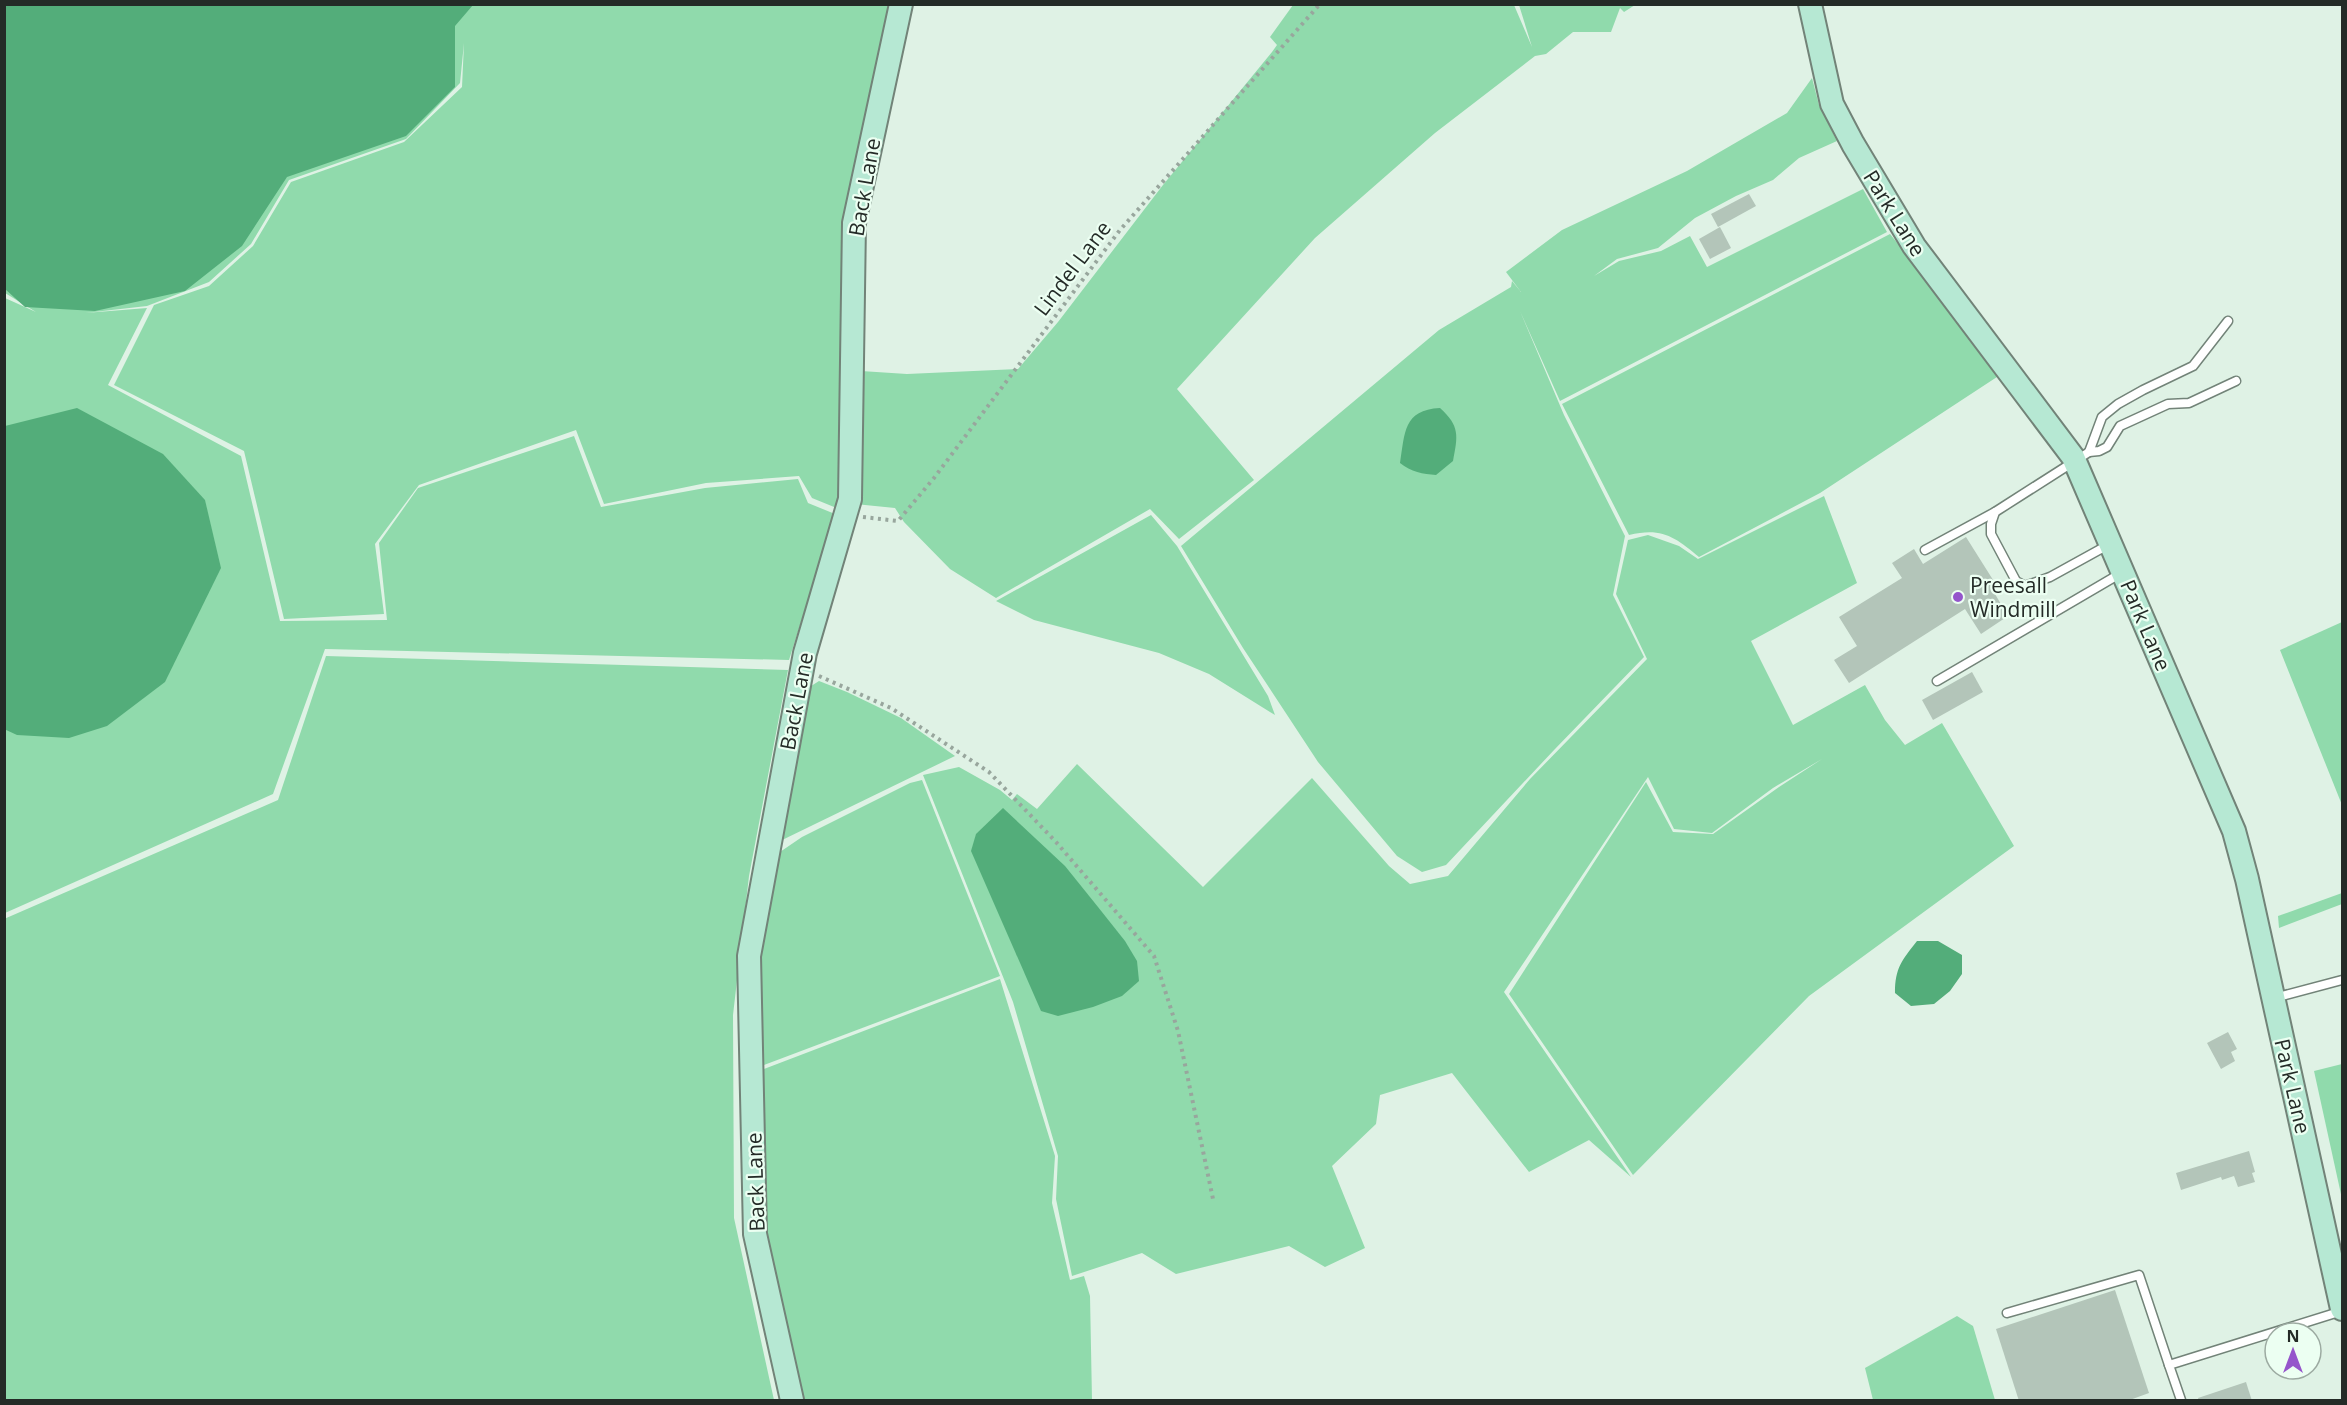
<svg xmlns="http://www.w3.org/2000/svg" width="2347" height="1405" font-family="'Open Sans',sans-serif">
<rect width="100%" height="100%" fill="#dff2e5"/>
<!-- green -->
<g fill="#90daac">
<polygon points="5,5 894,5 867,142 839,509 812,498 799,476 706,483 604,504 576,430 419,485 375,544 384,614 284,619 244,451 114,385 154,305 209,286 253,246 291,182 404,142 462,87 464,43 460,83 406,139 289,180 251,244 209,282 147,306 85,313 147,308 108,385 241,456 280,621 387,620 379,543 418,488 574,436 601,507 705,488 798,479 808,503 835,514 789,660 325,649 273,794 5,913 5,298 36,312 5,293"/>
<polygon points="1293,5 1514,5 1532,47 1519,5 1635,5 1624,12 1620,8 1611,32 1573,32 1546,54 1535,56 1435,133 1315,238 1177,389 1254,480 1179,539 1150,509 996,598 950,569 904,522 895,508 855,504 861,371 907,374 1018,369 1058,322 1163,185 1272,52 1277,45 1270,37"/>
<polygon points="1812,78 1819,105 1837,141 1799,158 1773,180 1736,196 1695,218 1658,248 1617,259 1594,276 1619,261 1661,251 1690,236 1707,267 1863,189 1887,232 1560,401 1520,311 1564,415 1625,536 1613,595 1644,657 1555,749 1446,865 1422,872 1397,856 1318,762 1243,648 1181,546 1439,330 1511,287 1512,281 1521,292 1506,272 1562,230 1687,171 1787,113"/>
<path d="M1890,234L1962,323L2000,375L1820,493L1699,557C1675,537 1662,527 1629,535L1562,404Z"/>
<polygon points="1824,496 1857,583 1751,641 1793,725 1865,685 1885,720 1905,745 1942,723 2014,846 1809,996 1633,1175 1509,994 1646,782 1673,832 1713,834 1779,787 1822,759 1773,788 1712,833 1674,829 1648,777 1504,992 1631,1177 1589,1140 1529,1172 1452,1073 1380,1095 1376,1124 1332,1166 1365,1248 1325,1267 1289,1246 1176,1274 1142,1253 1072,1276 1056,1199 1058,1156 1013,1002 923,775 959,767 1000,790 1012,800 1017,794 1037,809 1077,764 1203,887 1312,778 1389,866 1410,884 1448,876 1530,779 1647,659 1616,594 1628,540 1648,535 1679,546 1698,559"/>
<polygon points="1151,515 1177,546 1268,696 1275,715 1209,674 1159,653 1034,620 996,601"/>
<polygon points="2342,622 2342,805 2280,650"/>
<polygon points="326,656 788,670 749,876 733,1015 734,1218 774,1400 5,1400 4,919 278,800"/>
<polygon points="819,681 847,692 901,718 955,756 776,843 805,690"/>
<polygon points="922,780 1000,976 759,1067 752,971 777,854 802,837 910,783"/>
<polygon points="2342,893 2342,904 2279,928 2278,916"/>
<polygon points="1000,979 1055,1156 1052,1203 1070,1280 1084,1276 1090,1296 1092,1400 797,1400 761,1217 756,1072"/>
<polygon points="2342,1064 2342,1199 2314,1071"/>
<polygon points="1957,1316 1973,1326 1995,1400 1873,1400 1865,1368"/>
</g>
<!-- water -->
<g fill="#53ad7a">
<polygon points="5,4 473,4 473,5 455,26 455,87 406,136 287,177 242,246 185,291 95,311 25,307 5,289"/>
<polygon points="77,408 163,454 205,500 221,568 165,682 107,726 69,738 17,735 4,729 5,426"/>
<path d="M1440,408C1460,426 1458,436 1453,461L1436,475C1423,474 1411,472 1400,463C1405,433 1403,410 1440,408Z"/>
<polygon points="1003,808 1065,866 1098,907 1125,941 1137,961 1139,981 1122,996 1093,1007 1058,1016 1041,1011 971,851 976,834"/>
<path d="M1917,941H1938L1962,955V974L1950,991L1934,1004L1911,1006L1895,993C1895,968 1902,960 1917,941Z"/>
</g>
<!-- building -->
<g fill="#b3c5b9">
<polygon points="1749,194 1756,206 1718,227 1711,214"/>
<polygon points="1720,227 1731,248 1710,259 1699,239"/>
<polygon points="1966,537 2000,591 1995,594 2008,616 1981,634 1965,609 1849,683 1834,660 1857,646 1839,617 1902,578 1892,563 1914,549 1923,564"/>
<polygon points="1972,672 1983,692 1933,720 1922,700"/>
<polygon points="2228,1032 2237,1049 2231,1052 2235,1061 2221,1069 2207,1043"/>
<polygon points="2249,1151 2255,1172 2252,1173 2255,1182 2238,1187 2234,1176 2222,1180 2221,1177 2181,1190 2176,1173"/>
<polygon points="2115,1290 2149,1393 2127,1401 2019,1401 1996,1329"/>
<polygon points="2246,1382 2252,1401 2199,1401 2198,1398"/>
</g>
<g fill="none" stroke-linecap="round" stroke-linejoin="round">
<defs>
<g id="lane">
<polyline points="2089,452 2099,451 2107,447 2120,426 2168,404 2189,403 2236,381"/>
<polyline points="2108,545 2050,577 2025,586 2016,581 1991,534 1991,524 1995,512 2089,452 2102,417 2118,404 2143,390 2193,366 2228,321"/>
<polyline points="1925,550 1995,512"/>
<polyline points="1937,681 2123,572"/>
<polyline points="2274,998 2342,980"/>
<polyline points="2007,1313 2139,1275 2169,1365"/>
<polyline points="2181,1400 2169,1365 2342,1311"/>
</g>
<g id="secondary">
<polyline points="1810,4 1832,104 1853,144 1914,246 2073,457 2234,831 2247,879 2342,1309"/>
<polyline points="792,1400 755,1234 749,956 805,653 850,499 854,223 901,4"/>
</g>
</defs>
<!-- lane casing -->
<use href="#lane" stroke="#728378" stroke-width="11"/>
<!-- secondary casing -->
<use href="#secondary" stroke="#728378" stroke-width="26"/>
<!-- path -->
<g stroke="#98a69d" stroke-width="4" stroke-dasharray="3 4.5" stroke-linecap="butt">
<polyline points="863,517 898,521 934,478 1120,230 1320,4"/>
<polyline points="819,676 891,708 989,772 1056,842 1154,956 1178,1031 1213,1199"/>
</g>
<!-- lane -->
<use href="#lane" stroke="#fff" stroke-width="8"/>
<!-- secondary -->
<use href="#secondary" stroke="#b6e8d3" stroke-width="22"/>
</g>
<!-- markers -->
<circle fill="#9555cb" stroke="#ecfff2" stroke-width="2" cx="1958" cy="597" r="6"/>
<g text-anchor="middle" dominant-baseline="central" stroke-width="4.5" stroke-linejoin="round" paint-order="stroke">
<!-- street labels -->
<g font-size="21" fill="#242b27" stroke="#ecfff2">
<text transform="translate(864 187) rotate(-80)">Back Lane</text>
<text transform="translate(1895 213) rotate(58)">Park Lane</text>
<text transform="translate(1072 268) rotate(-53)">Lindel Lane</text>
<text transform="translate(2146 625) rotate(67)">Park Lane</text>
<text transform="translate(796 701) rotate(-79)">Back Lane</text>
<text transform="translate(2293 1086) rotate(77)">Park Lane</text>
<text transform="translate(755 1182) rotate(-92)">Back Lane</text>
</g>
<!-- poi labels -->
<g font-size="21" fill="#242b27" stroke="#ecfff2" text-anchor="start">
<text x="1970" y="585">Preesall<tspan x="1970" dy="24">Windmill</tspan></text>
</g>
</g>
<!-- border -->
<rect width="2347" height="1405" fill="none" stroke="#242b27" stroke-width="12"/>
<!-- north arrow -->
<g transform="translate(2293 1351)"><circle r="28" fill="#ecfff2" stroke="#9caaa1" stroke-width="1.5"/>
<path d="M0-4.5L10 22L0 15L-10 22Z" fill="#9555cb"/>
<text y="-9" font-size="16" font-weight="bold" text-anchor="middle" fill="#242b27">N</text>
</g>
</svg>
